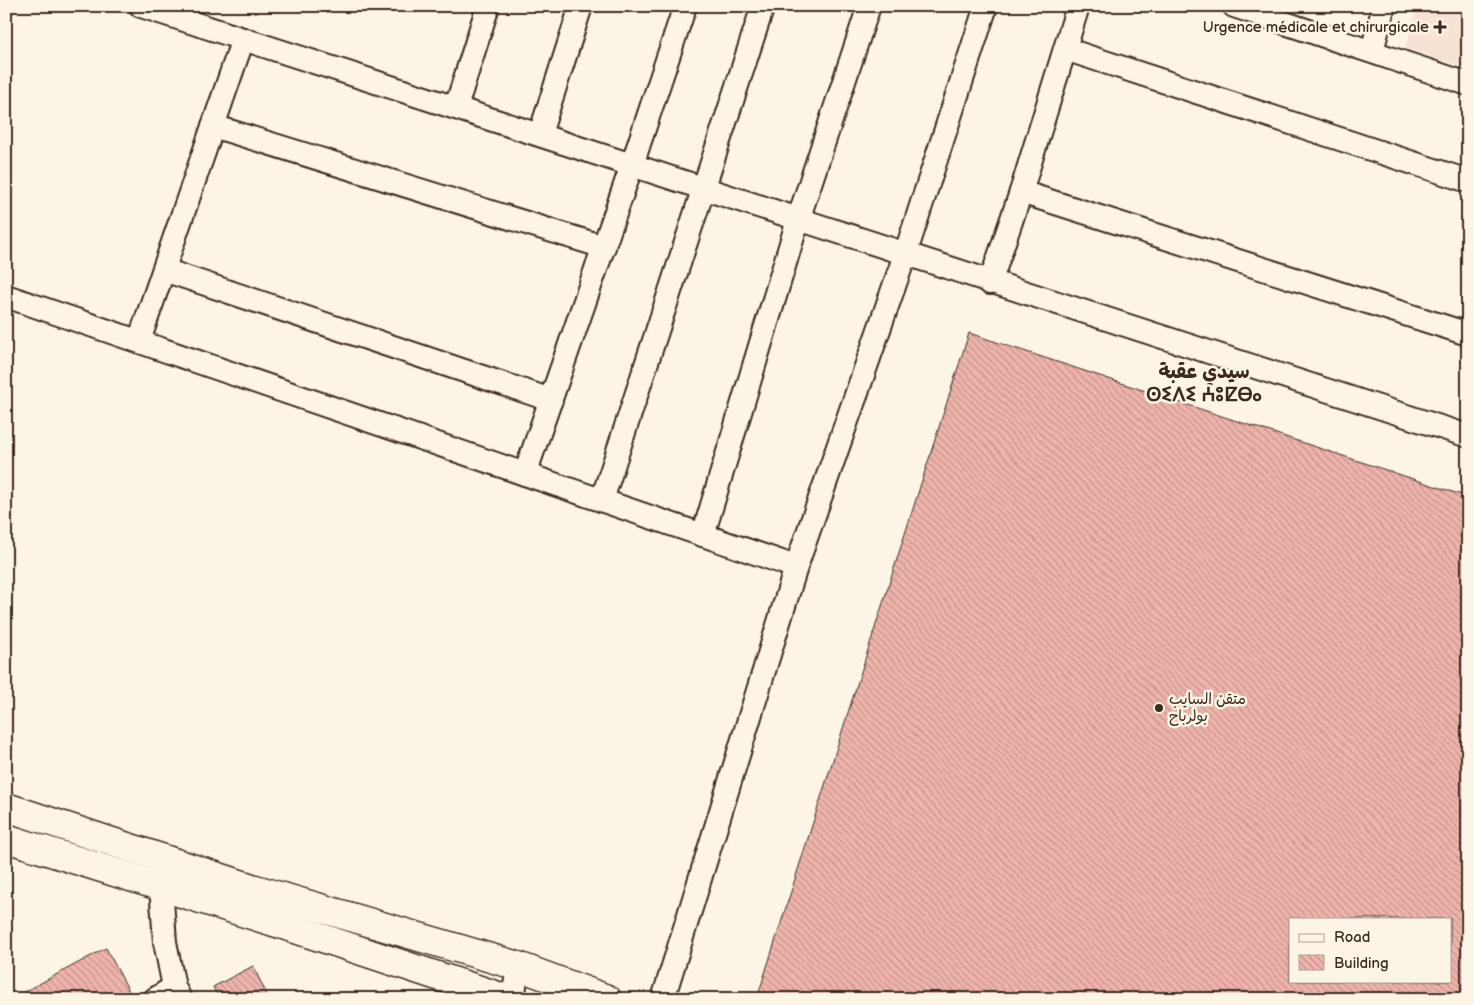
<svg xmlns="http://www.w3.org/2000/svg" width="1474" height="1005" font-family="'Balsamiq Sans','Playpen Sans Arabic','Noto Sans Tifinagh',sans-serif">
<defs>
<pattern id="building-back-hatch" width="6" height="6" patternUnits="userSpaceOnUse" patternTransform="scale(1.25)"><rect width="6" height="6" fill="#efb4ab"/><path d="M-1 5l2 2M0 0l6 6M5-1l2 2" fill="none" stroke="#c3938b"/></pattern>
</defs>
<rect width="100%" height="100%" fill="#fcf5e5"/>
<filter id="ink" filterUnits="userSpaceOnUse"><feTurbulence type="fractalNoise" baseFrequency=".02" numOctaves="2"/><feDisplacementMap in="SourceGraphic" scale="10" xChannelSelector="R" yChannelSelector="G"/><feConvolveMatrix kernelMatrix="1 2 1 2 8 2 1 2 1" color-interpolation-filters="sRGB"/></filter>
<g filter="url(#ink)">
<!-- built -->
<polygon fill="#f8e2d4" points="1418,6 1468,6 1468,69 1405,48"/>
<!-- building -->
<g fill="url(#building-back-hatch)" stroke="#3b2a1e" fill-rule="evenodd">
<path d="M969,333L1468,497V999H779L759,992ZM1290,919H1450V981H1290Z"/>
<polygon points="106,948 129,991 115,999 11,999"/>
<polygon points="253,966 269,999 219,999 213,987"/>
</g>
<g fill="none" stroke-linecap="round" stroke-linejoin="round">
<defs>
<g id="street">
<path d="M141,6C584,148 1025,294 1468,436"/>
<polyline points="1234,6 1468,84"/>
<polyline points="1065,49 1468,181"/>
<polyline points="1372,51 1384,6"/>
<polyline points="456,107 488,6"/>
<polyline points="213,126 604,247"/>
<polyline points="540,134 581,6"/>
<polyline points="1021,192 1468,334"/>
<polyline points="164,270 551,400"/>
<polyline points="990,283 1021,192 1078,6"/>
<polyline points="6,296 796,567"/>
<polyline points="139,341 243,39"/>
<polyline points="525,474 632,165 685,6"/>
<polyline points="602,500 763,6"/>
<polyline points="703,535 798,220 869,6"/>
<polyline points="167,873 161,887 165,942 174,987 180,999"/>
<polyline points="155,999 174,987"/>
<polyline points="513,999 518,966"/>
<polyline points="663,999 796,567 905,255 986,6"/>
</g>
<g id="secondary">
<polyline points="6,807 252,888 518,966 607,999"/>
<polyline points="6,838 280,924 507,999"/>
</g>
</defs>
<!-- street casing -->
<use href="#street" stroke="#3b2a1e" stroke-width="26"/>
<!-- secondary casing -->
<use href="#secondary" stroke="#3b2a1e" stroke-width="31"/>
<!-- street -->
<use href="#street" stroke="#fcf5e5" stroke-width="22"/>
<!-- secondary -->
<use href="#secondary" stroke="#fcf5e5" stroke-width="28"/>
</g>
</g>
<!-- markers -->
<g fill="#3b2a1e" stroke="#fcf5e5" stroke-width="2">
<path d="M1437.5 19.5h5v5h5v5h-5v5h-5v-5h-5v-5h5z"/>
<circle cx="1159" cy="708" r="5"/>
</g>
<g text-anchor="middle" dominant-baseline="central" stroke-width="5" stroke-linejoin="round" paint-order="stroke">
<!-- poi labels -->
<g font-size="15" fill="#3b2a1e" stroke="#fcf5e5" text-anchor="end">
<text x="1429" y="27">Urgence médicale et chirurgicale</text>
<text x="1169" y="699" text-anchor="start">متقن السايب<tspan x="1169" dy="17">بولرباح</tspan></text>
</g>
<!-- district labels -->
<g font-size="20" font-weight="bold" fill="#3b2a1e" stroke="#fcf5e5">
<text x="1204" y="372">سيدي عقبة<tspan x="1204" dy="23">ⵙⵉⴷⵉ ⵄⵓⵇⴱⴰ</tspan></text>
</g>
</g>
<!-- margin -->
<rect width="1474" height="1005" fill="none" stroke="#fcf5e5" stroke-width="25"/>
<rect x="12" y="12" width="1449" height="980" fill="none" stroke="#3b2a1e" stroke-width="2" filter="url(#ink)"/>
<!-- legend -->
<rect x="1289" y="918" width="162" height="65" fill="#fcf5e5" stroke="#afa495"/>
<rect x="1299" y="934" width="25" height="8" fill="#fcf5e5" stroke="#afa495"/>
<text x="1334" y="942" font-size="15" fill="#3b2a1e">Road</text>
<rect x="1299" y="955" width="25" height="15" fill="url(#building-back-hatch)" stroke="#afa495"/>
<text x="1334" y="968" font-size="15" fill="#3b2a1e">Building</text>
</svg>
